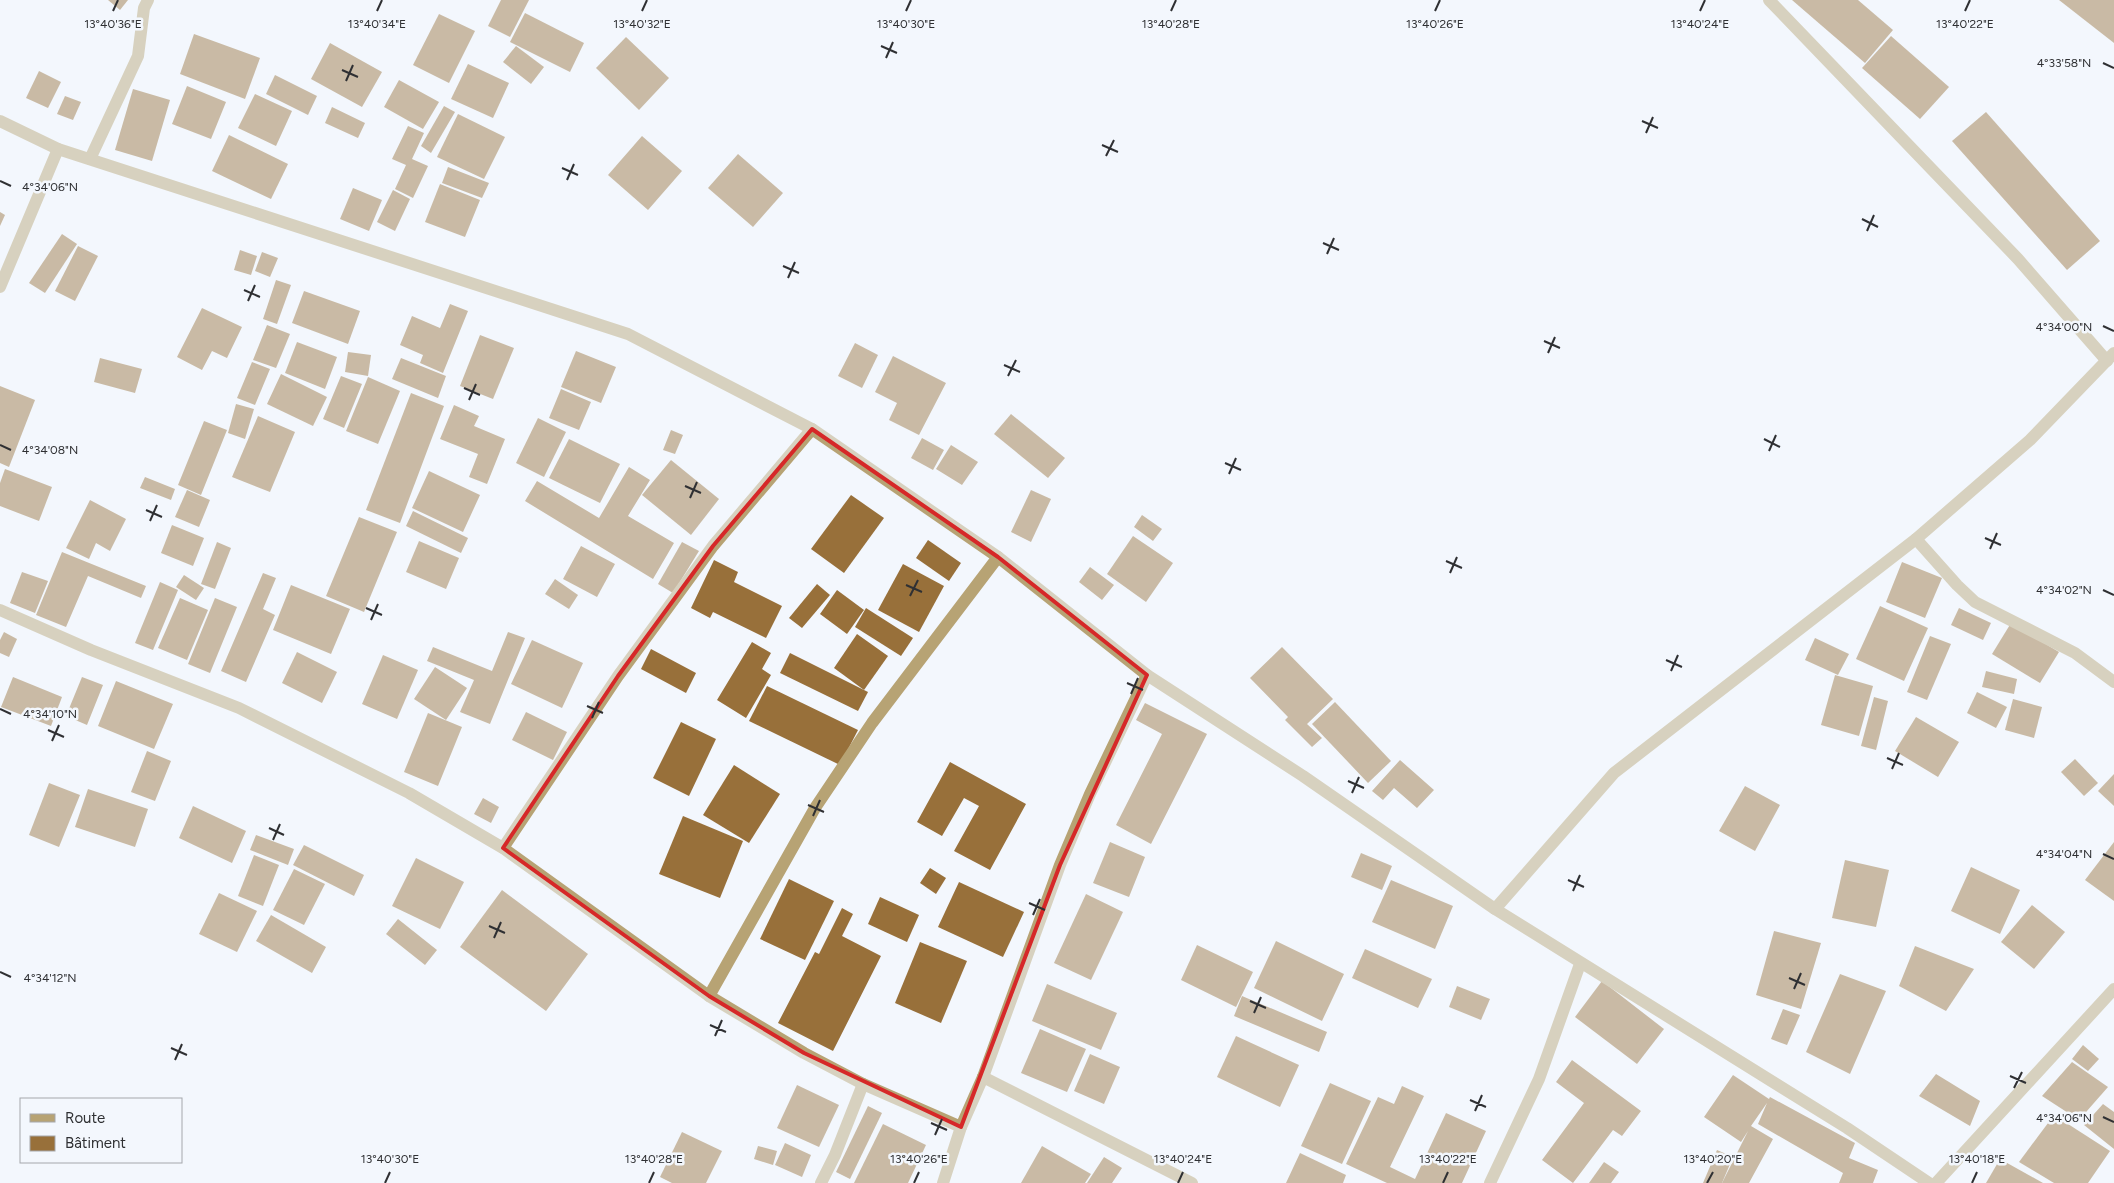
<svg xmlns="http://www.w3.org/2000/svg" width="2114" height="1183" font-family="Figtree,sans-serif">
<rect width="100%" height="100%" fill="#f3f7fd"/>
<!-- building -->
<g fill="#98703a">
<polygon points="108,0 128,0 120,10"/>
<polygon points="501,0 529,0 510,37 488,26"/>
<polygon points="1792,0 1858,0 1893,30 1865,63"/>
<polygon points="2059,0 2114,0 2114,43"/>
<polygon points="525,13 584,43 570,72 510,42"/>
<polygon points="439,14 475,31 449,83 413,65"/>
<polygon points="194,34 260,58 245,99 180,74"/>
<polygon points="1891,36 1949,87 1920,119 1862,68"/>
<polygon points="626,37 669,78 639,110 596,68"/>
<polygon points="330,43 382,72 362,107 311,79"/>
<polygon points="516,46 544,67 531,84 503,62"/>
<polygon points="468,64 509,83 493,118 451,99"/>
<polygon points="39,71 61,82 48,108 26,98"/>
<polygon points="275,75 317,96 308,115 266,94"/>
<polygon points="399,80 439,102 423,129 384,107"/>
<polygon points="187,86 226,102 211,139 172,124"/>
<polygon points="133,89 170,100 152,161 115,150"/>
<polygon points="255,94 292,111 276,146 238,128"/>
<polygon points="65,96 81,102 73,120 57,114"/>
<polygon points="444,106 455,112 431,153 421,146"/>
<polygon points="332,107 365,123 358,138 325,123"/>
<polygon points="1986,112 2100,241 2067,270 1952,141"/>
<polygon points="458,114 505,137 484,179 437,157"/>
<polygon points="408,126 424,133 412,159 428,166 413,198 395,189 406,165 392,159"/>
<polygon points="229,135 288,164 271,199 212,171"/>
<polygon points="642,136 682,171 648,210 608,175"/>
<polygon points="738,154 783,193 753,227 708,188"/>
<polygon points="448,167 489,183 482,198 442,183"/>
<polygon points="440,184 480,200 465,237 425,222"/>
<polygon points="353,188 382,200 369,231 340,219"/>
<polygon points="393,190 410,199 395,231 377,222"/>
<polygon points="0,212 5,215 0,226"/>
<polygon points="62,234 77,244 45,293 29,283"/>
<polygon points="78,246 98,256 75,301 55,291"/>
<polygon points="240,250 257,256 251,275 234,270"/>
<polygon points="262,252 278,258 270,277 255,271"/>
<polygon points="276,280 291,285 277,324 263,319"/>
<polygon points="304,291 360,311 348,344 292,323"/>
<polygon points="450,304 468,311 443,373 420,363 423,355 400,345 412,316 440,328"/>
<polygon points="202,308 242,327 227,358 212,351 202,370 177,357"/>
<polygon points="267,325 290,334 276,368 253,360"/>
<polygon points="480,335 514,348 493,399 460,386"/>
<polygon points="297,342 337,357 325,389 285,373"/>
<polygon points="855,343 878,355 862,388 838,376"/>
<polygon points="576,351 616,367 601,403 561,387"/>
<polygon points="348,352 371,355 368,376 345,372"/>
<polygon points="893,356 946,383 919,435 889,420 897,403 875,392"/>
<polygon points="100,358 142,369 135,393 94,382"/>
<polygon points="401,358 446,376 438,398 392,379"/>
<polygon points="252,362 270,369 255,405 237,398"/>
<polygon points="281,374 327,397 313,426 267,404"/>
<polygon points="341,376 362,384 344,428 323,419"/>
<polygon points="368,377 400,391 378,444 346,431"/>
<polygon points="0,386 35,400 9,467 0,463"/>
<polygon points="561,389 591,402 579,430 549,418"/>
<polygon points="411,393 444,406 400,523 366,510"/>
<polygon points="236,404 254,409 245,439 228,433"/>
<polygon points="454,405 479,416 474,426 505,439 487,484 469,477 478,454 440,439"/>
<polygon points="1011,414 1065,458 1048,478 994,434"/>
<polygon points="258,416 295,432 270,492 232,477"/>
<polygon points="538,418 566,432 544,477 516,463"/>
<polygon points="204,421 227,430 201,495 178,485"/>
<polygon points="671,430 683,435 675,454 663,450"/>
<polygon points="922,438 944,450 933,470 911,458"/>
<polygon points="569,439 620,464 600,503 549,478"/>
<polygon points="951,445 978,462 962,485 936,469"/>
<polygon points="671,460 719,499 691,535 642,495"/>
<polygon points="629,467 650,480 628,516 674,543 653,579 525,501 537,481 599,518"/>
<polygon points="5,469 52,487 39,521 0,506 0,483"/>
<polygon points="429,471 480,495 463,532 412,508"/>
<polygon points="145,477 175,489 171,500 140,488"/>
<polygon points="187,490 210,500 199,527 175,517"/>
<polygon points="1031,490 1051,499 1031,542 1011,532"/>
<polygon points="851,495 884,518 844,573 811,549"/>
<polygon points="90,500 126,519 110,551 96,543 89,559 66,548"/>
<polygon points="413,511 468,538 461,553 406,526"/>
<polygon points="1142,515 1162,529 1153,541 1134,527"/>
<polygon points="359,517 397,532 364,612 326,596"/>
<polygon points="172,525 204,538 193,566 161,553"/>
<polygon points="1133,536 1173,563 1146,602 1107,574"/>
<polygon points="928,540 961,563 949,581 916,558"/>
<polygon points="419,541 459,558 446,589 406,572"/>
<polygon points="217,542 231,548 215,589 201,584"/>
<polygon points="682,542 699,551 673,593 658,584"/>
<polygon points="581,546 615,564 597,597 563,579"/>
<polygon points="62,552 146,586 141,598 88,576 66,627 36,615"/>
<polygon points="714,560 738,572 734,582 782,606 766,638 713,612 710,618 691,608"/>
<polygon points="1902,562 1942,578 1925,618 1886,602"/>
<polygon points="903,564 944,586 919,632 878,610"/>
<polygon points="1090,567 1114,585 1102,600 1079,582"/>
<polygon points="22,572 48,581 35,613 10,603"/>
<polygon points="263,573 276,578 263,609 275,615 246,682 221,671"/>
<polygon points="184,575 204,588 196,600 176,587"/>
<polygon points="555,579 578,595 569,609 545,594"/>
<polygon points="160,582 178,590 153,650 135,643"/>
<polygon points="817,584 830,595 802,628 789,618"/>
<polygon points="291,585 350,609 331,654 273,630"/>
<polygon points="837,590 864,610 847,634 820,614"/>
<polygon points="180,598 208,610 187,660 158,648"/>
<polygon points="215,598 237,607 210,673 188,664"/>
<polygon points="1880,606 1928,628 1904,681 1856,659"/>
<polygon points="866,608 913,638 901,656 855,627"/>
<polygon points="1959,608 1991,623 1983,640 1951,625"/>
<polygon points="2011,623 2059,652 2040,683 1992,654"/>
<polygon points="4,632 17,639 9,657 0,653 0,640"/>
<polygon points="508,632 525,638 490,724 460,712 474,680 427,661 433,647 492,671"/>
<polygon points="857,634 888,656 864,690 834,668"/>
<polygon points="1930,636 1951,644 1927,700 1907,692"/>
<polygon points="1815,638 1849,654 1838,675 1805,660"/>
<polygon points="532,640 583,663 562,708 511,684"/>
<polygon points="752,642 771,653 762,669 771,675 746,718 717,700"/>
<polygon points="1282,647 1333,699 1307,724 1322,738 1312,747 1285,720 1288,717 1250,678"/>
<polygon points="651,649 696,673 686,693 641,669"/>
<polygon points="297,652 337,672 322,703 282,683"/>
<polygon points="790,653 868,692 858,711 780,673"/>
<polygon points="383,655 418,670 397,719 362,704"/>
<polygon points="435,667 467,688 446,720 414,699"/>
<polygon points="1986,671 2017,679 2014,694 1982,687"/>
<polygon points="1835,675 1873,686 1859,736 1821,725"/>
<polygon points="13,677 62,697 51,726 1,707"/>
<polygon points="82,677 103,685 87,725 66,716"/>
<polygon points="116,681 173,704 154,749 98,726"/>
<polygon points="767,686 858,730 840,765 749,721"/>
<polygon points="1977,692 2007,707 1996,728 1967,713"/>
<polygon points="1874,697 1888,701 1876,750 1861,746"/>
<polygon points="2013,699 2042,707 2034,738 2005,730"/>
<polygon points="1335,702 1391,761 1368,783 1312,724"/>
<polygon points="1145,703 1207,734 1151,844 1116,825 1162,734 1136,720"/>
<polygon points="526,712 567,732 553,760 512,740"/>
<polygon points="428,713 462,727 438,786 404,772"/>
<polygon points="1916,717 1959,742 1938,777 1895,751"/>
<polygon points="681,722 716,739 689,796 653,778"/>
<polygon points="147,751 171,761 155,801 131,792"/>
<polygon points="2075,759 2098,783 2084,796 2061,772"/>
<polygon points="1400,760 1434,790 1417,808 1394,788 1383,800 1372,791"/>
<polygon points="950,762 1026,804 990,870 954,851 979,806 964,798 942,836 917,822"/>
<polygon points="734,765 780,794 749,843 703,815"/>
<polygon points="2114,774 2114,806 2098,791"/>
<polygon points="49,783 80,795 59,847 29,835"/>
<polygon points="1745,786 1780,805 1755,851 1719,831"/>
<polygon points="88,789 148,809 135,847 75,827"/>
<polygon points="483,798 499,807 491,823 474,814"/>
<polygon points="193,806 246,831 232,863 179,838"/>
<polygon points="683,816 743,841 720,898 659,874"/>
<polygon points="256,835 294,849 288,865 250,850"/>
<polygon points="1110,842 1145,857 1129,897 1093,883"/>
<polygon points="2114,842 2114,901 2085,880"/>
<polygon points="304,845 364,875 354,896 293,865"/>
<polygon points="1361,853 1392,866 1382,890 1351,877"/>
<polygon points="254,855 279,865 263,906 238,896"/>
<polygon points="416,858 464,882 440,929 392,906"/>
<polygon points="1845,860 1889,870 1876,927 1832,918"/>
<polygon points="1971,867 2020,890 2000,934 1951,911"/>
<polygon points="930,868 946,878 936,894 920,883"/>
<polygon points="294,869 325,884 304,925 273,910"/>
<polygon points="789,879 834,901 805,960 760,939"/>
<polygon points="1391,880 1453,906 1435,949 1372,922"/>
<polygon points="959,882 1024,912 1003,957 938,927"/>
<polygon points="502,890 588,954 546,1011 460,947"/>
<polygon points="219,893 257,911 237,952 199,934"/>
<polygon points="1086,894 1123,912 1091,980 1054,963"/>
<polygon points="880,897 919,915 907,942 868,924"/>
<polygon points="2032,905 2065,932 2034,969 2001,942"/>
<polygon points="842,908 853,914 842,936 881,956 833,1051 778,1023 815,952 819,954"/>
<polygon points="271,915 326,947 312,973 256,941"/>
<polygon points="398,919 437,950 425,965 386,934"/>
<polygon points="1774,931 1821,943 1801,1009 1756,995"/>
<polygon points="1276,941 1344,974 1322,1021 1254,988"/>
<polygon points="920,942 967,961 941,1023 895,1003"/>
<polygon points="1197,945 1253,972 1236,1007 1181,980"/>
<polygon points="1915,946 1974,969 1946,1011 1899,986"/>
<polygon points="1365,949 1432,979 1418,1008 1352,978"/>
<polygon points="1840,974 1886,991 1850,1074 1806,1052"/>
<polygon points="1602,981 1664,1029 1637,1064 1575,1017"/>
<polygon points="1047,984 1117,1013 1101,1050 1032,1021"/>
<polygon points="1457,986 1490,999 1481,1020 1449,1007"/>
<polygon points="1242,996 1327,1032 1319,1052 1234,1016"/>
<polygon points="1783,1009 1800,1015 1787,1045 1771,1039"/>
<polygon points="1040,1029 1086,1049 1067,1092 1021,1073"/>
<polygon points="1236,1036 1299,1065 1280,1107 1217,1077"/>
<polygon points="2083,1045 2099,1059 2088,1071 2072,1059"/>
<polygon points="1090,1054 1120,1067 1104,1104 1074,1091"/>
<polygon points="1572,1060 1641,1111 1622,1136 1613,1130 1573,1183 1542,1160 1584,1103 1556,1082"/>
<polygon points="2072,1062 2108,1087 2079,1120 2042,1096"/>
<polygon points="1936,1074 1980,1101 1970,1126 1919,1096"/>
<polygon points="1733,1075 1769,1099 1770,1097 1855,1143 1849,1158 1878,1170 1873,1183 1839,1183 1843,1173 1758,1124 1767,1103 1751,1126 1773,1139 1749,1183 1722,1183 1748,1131 1741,1142 1704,1117"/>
<polygon points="1330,1083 1371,1101 1342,1164 1301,1146"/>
<polygon points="797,1085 839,1105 819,1147 777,1128"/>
<polygon points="1402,1086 1424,1096 1390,1167 1415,1179 1446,1113 1486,1131 1462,1183 1387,1183 1346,1164 1378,1097 1394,1104"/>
<polygon points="2103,1104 2114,1112 2114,1149 2084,1125"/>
<polygon points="868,1106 882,1113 850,1179 836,1172"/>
<polygon points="2054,1115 2110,1151 2088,1183 2054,1183 2019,1162"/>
<polygon points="883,1124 926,1145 908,1183 854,1183"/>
<polygon points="682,1132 722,1151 706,1183 672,1183 660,1177"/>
<polygon points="785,1143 811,1155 802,1177 775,1165"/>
<polygon points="758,1146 777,1151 773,1165 754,1159"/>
<polygon points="1042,1146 1091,1174 1085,1183 1021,1183"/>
<polygon points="1717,1150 1733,1157 1722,1183 1703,1183"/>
<polygon points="1300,1153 1346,1175 1343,1183 1286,1183"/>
<polygon points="1104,1157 1122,1168 1112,1183 1087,1183"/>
<polygon points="2000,1159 2043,1183 1986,1183"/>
<polygon points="1604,1162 1619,1172 1611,1183 1589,1183"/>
</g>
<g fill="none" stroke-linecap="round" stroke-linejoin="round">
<!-- minor -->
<g stroke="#b7a374" stroke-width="12">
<polyline points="1769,0 2018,259 2107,361"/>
<polyline points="0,121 58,149 628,334 812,429 998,557 1147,675 1303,776 1495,909 1847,1128 1929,1183"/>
<polyline points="90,159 138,56 144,8 148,0"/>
<polyline points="0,287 58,149"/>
<polyline points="1916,539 1957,585 1975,602 2075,653 2114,682"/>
<polyline points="0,610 91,650 239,708 409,793 503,848 709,996 804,1053 863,1084 961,1127"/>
<polyline points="503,848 618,676 713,546 812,429"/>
<polyline points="1495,909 1614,773 1916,539 2030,440 2114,353"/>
<polyline points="709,996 815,808 872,723 998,557"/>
<polyline points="983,1077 1192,1183"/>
<polyline points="821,1183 835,1155 863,1084"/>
<polyline points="943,1183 961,1127 983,1077 1060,865 1090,794 1147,675"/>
<polyline points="1490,1183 1539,1079 1580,964"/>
<polyline points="1936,1183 2114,989"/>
</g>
</g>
<!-- marked area -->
<path d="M0 0H2114V1183H0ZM812,429L998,557L1147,675L1060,865L961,1127L804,1053L709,996L503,848L618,676L713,546Z" fill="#f3f7fd" fill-opacity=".55" fill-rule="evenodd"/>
<path fill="none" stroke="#d62828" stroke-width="4" stroke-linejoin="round" d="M812,429L998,557L1147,675L1060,865L961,1127L804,1053L709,996L503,848L618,676L713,546Z"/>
<!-- ticks -->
<path fill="none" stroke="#2f3033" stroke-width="2" d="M113,11L118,0M377,11L382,0M642,11L647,0M906,11L911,0M1171,11L1176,0M1435,11L1440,0M1700,11L1705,0M1965,11L1970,0M881,46L897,53M886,58L893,42M2103,63L2114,68M342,70L358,77M346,81L353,65M1642,121L1658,128M1646,133L1653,117M1102,145L1118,152M1106,156L1114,140M562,168L578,175M567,180L574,164M0,181L11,186M1862,219L1878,227M1867,231L1874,215M1323,243L1339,250M1327,254L1334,238M783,266L799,273M788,278L795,262M244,290L260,297M248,301L255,285M2103,326L2114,331M1544,341L1560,348M1548,353L1555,337M1004,365L1020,372M1008,376L1016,360M464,388L480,395M469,400L476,384M1764,439L1780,447M0,445L11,450M1769,451L1776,435M1225,463L1241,470M1229,474L1236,458M685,486L701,493M690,498L697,482M146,510L162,517M150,521L157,505M1985,538L2001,545M1990,549L1997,533M1446,561L1462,568M1450,573L1457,557M906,585L922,592M2103,590L2114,595M910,596L918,580M366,608L382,615M371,620L378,604M1666,660L1682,667M1671,671L1678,655M1127,683L1143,690M1131,694L1138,678M587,706L603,713M0,709L11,714M592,718L599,702M48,730L64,737M52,741L59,725M1887,758L1903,765M1892,769L1899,753M1348,781L1364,788M1352,793L1359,777M808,805L824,812M813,816L820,800M269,828L284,835M273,840L280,824M2103,854L2114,859M1568,880L1584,887M1573,891L1580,875M1029,903L1045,910M1033,915L1040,899M489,926L505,933M494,938L501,922M0,972L11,977M1789,978L1805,985M1794,989L1801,973M1250,1001L1266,1008M1254,1013L1261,997M710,1025L726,1032M715,1036L722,1020M171,1048L187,1055M175,1060L182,1044M2010,1076L2026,1083M2014,1088L2022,1072M1470,1100L1486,1107M1475,1111L1482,1095M2103,1117L2114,1122M931,1123L947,1130M935,1135L942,1119M385,1183L390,1172M649,1183L654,1172M914,1183L919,1172M1178,1183L1183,1172M1443,1183L1448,1172M1707,1183L1713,1172M1972,1183L1977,1172"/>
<g font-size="12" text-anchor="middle" fill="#2f3033" stroke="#f3f7fd" stroke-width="5" stroke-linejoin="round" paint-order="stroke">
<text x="113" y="28">13°40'36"E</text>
<text x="377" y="28">13°40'34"E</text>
<text x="642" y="28">13°40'32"E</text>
<text x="906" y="28">13°40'30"E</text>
<text x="1171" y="28">13°40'28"E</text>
<text x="1435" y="28">13°40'26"E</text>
<text x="1700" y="28">13°40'24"E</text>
<text x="1965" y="28">13°40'22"E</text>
<text x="2064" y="67">4°33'58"N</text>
<text x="50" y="191">4°34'06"N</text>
<text x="2064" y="331">4°34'00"N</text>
<text x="50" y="454">4°34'08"N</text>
<text x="2064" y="594">4°34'02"N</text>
<text x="50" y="718">4°34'10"N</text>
<text x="2064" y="858">4°34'04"N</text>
<text x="50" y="982">4°34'12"N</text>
<text x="2064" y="1122">4°34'06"N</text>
<text x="390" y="1163">13°40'30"E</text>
<text x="654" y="1163">13°40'28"E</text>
<text x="919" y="1163">13°40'26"E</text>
<text x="1183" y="1163">13°40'24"E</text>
<text x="1448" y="1163">13°40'22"E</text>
<text x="1713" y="1163">13°40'20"E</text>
<text x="1977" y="1163">13°40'18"E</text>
</g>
<!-- legend -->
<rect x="20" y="1098" width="162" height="65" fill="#f3f7fd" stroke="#a5a7ac"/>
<rect x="30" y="1114" width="25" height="8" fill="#b7a374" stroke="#a5a7ac"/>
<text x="65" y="1123" font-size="15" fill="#2f3033">Route</text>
<rect x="30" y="1136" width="25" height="15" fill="#98703a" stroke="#a5a7ac"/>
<text x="65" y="1148" font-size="15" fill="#2f3033">Bâtiment</text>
</svg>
